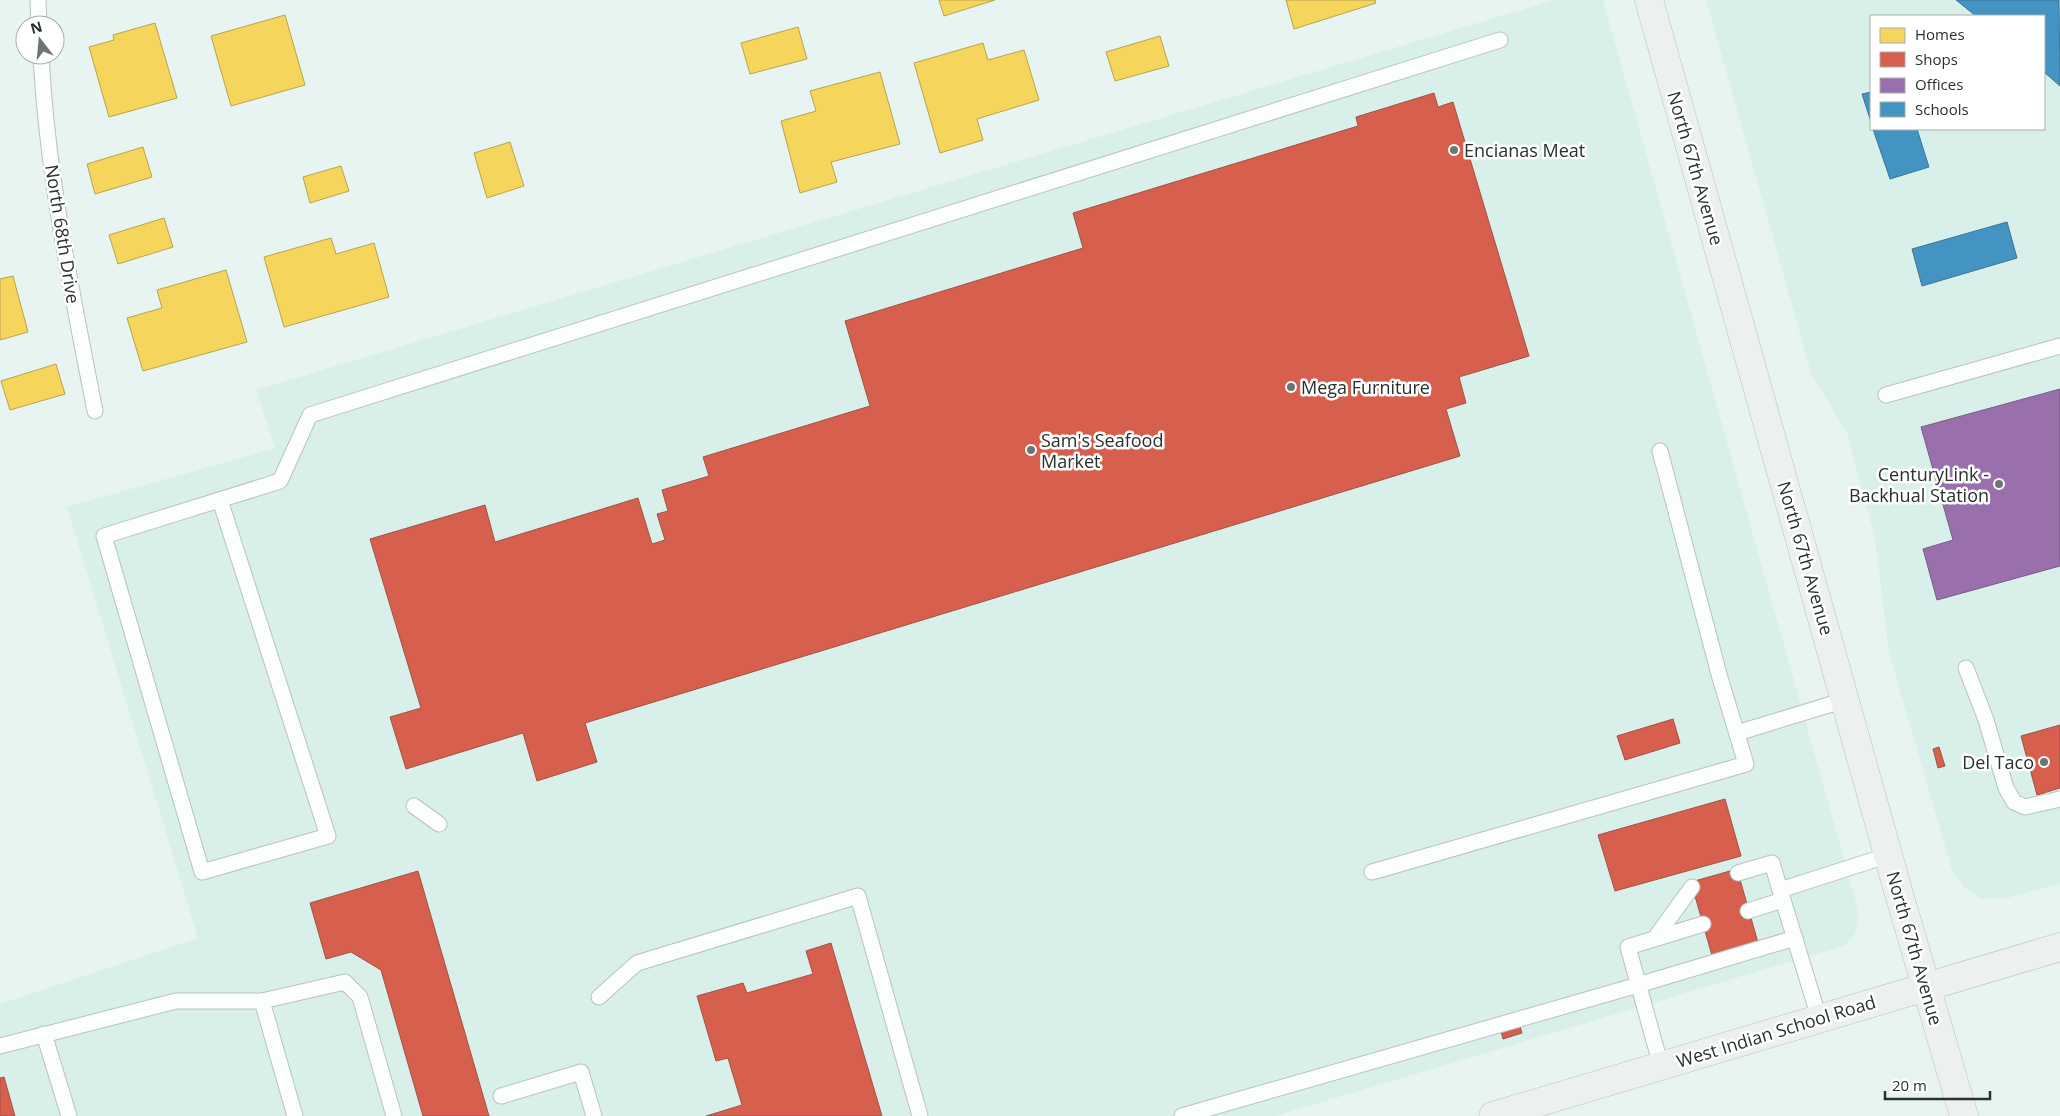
<svg xmlns="http://www.w3.org/2000/svg" width="2060" height="1116" font-family="'Open Sans',sans-serif">
<rect width="100%" height="100%" fill="#e8f4f1"/>
<!-- built -->
<g fill="#d8f0e9" fill-rule="evenodd">
<polygon points="1554,0 1603,0 1858,909 1858,922 1854,936 1843,946 1275,1116 0,1116 0,1004 198,938 67,507 275,448 256,390"/>
<path d="M1706,0H2060V883L2004,899H1981L1965,888L1952,870L1889,653L1875,538L1847,433L1812,376ZM1871,16H2044V129H1871Z"/>
</g>
<!-- homes -->
<g fill="#f6d55c" stroke="#b8a44e">
<polygon points="939,0 995,0 944,16"/>
<polygon points="1286,0 1375,0 1376,3 1294,29"/>
<polygon points="285,15 305,85 231,106 211,36"/>
<polygon points="155,23 177,98 109,117 89,47 114,40 113,35"/>
<polygon points="798,27 807,59 750,74 741,43"/>
<polygon points="1160,36 1169,66 1115,81 1106,52"/>
<polygon points="983,43 988,60 1024,50 1039,100 977,119 983,140 940,153 914,63"/>
<polygon points="880,72 900,144 831,162 837,182 800,193 781,121 816,111 810,91"/>
<polygon points="510,142 524,186 487,198 474,153"/>
<polygon points="143,147 152,177 95,194 87,164"/>
<polygon points="341,166 349,191 310,203 303,177"/>
<polygon points="164,218 173,247 118,264 109,235"/>
<polygon points="331,238 336,254 374,243 389,297 284,327 264,257"/>
<polygon points="226,270 247,342 143,371 127,318 162,308 157,290"/>
<polygon points="13,276 28,332 0,340 0,279"/>
<polygon points="56,364 65,394 10,410 1,381"/>
</g>
<!-- shops -->
<g fill="#d6604d" stroke="#a25244">
<polygon points="1434,93 1438,107 1453,102 1529,356 1459,377 1466,403 1446,409 1460,456 585,723 597,762 537,781 523,733 406,769 390,717 421,708 370,539 485,505 495,542 638,498 652,544 665,540 657,514 668,511 662,490 709,476 703,457 870,406 845,321 1083,248 1073,213 1358,126 1356,117"/>
<polygon points="1673,719 1680,743 1625,760 1617,736"/>
<polygon points="2060,725 2060,788 2037,795 2021,736"/>
<polygon points="1939,747 1945,766 1938,768 1933,749"/>
<polygon points="1725,799 1741,856 1615,891 1598,835"/>
<polygon points="1737,869 1759,946 1713,959 1691,882"/>
<polygon points="418,871 489,1116 423,1116 381,970 351,952 326,959 310,903"/>
<polygon points="831,943 882,1116 706,1116 742,1105 728,1058 716,1061 697,996 743,983 747,993 813,974 806,951"/>
<polygon points="1520,1026 1522,1033 1503,1039 1501,1031"/>
<polygon points="4,1077 15,1116 0,1116 0,1078"/>
</g>
<!-- offices -->
<polygon fill="#9970ab" stroke="#775d86" points="2060,389 2060,566 1937,600 1923,549 1953,540 1921,427"/>
<!-- schools -->
<g fill="#4393c3" stroke="#3b7696">
<polygon points="1956,0 2059,0 2060,86 2044,72 2044,16 1976,16"/>
<polygon points="1871,92 1871,122 1862,94"/>
<polygon points="1873,129 1917,129 1929,167 1890,179"/>
<polygon points="2007,222 2017,258 1922,286 1912,249"/>
</g>
<g fill="none" stroke-linecap="round" stroke-linejoin="round">
<defs>
<g id="lane">
<polyline points="38,0 39,25"/>
<path d="M41,55C47,175 72,293 95,411"/>
<polyline points="1886,395 2060,346"/>
<polyline points="220,500 328,836 202,872 104,536 280,481 310,415 1500,40"/>
<polyline points="1966,668 1986,720 2006,788 2014,802 2025,807 2060,799"/>
<polyline points="1737,733 1845,700"/>
<polyline points="414,806 439,824"/>
<polyline points="1372,872 1746,764 1720,678 1660,451"/>
<polyline points="1738,873 1772,863 1780,890"/>
<polyline points="1748,911 1783,900"/>
<polyline points="1655,938 1692,887"/>
<polyline points="599,997 637,963 858,896 920,1116"/>
<polyline points="262,1001 345,982 360,997 394,1116"/>
<polyline points="1819,1018 1780,890 1889,855"/>
<polyline points="44,1034 69,1116"/>
<polyline points="0,1046 176,1001 262,1001 295,1116"/>
<polyline points="1661,1066 1628,947 1703,924"/>
<polyline points="501,1096 581,1072 594,1116"/>
<polyline points="1182,1116 1638,985 1795,938"/>
</g>
<g id="secondary">
<polyline points="1649,0 1899,894 1964,1116"/>
<polyline points="1493,1116 2060,947"/>
</g>
</defs>
<!-- lane casing -->
<use href="#lane" stroke="#b9c2c0" stroke-width="17"/>
<!-- secondary casing -->
<use href="#secondary" stroke="#b9c2c0" stroke-width="29"/>
<!-- lane -->
<use href="#lane" stroke="#fcfdfd" stroke-width="15"/>
<!-- secondary -->
<use href="#secondary" stroke="#ecf1f0" stroke-width="28"/>
</g>
<!-- markers -->
<g fill="#6b7572" stroke="#fff" stroke-width="2">
<circle cx="1454" cy="150" r="5"/>
<circle cx="1291" cy="387" r="5"/>
<circle cx="1031" cy="450" r="5"/>
<circle cx="1999" cy="484" r="5"/>
<circle cx="2044" cy="762" r="5"/>
</g>
<g text-anchor="middle" dominant-baseline="central" stroke-width="5" stroke-linejoin="round" paint-order="stroke">
<!-- poi labels -->
<g font-size="18" fill="#28312e" stroke="#fff" text-anchor="start">
<text x="1464" y="150">Encianas Meat</text>
<text x="1301" y="387">Mega Furniture</text>
<text x="1041" y="440">Sam's Seafood<tspan x="1041" dy="21">Market</tspan></text>
<text x="1989" y="474" text-anchor="end">CenturyLink -<tspan x="1989" dy="21">Backhual Station</tspan></text>
<text x="2034" y="762" text-anchor="end">Del Taco</text>
</g>
<!-- street labels -->
<g font-size="18" fill="#28312e" stroke="#fff">
<text transform="translate(1696 168) rotate(74)">North 67th Avenue</text>
<text transform="translate(63 234) rotate(81)">North 68th Drive</text>
<text transform="translate(1806 558) rotate(74)">North 67th Avenue</text>
<text transform="translate(1915 948) rotate(74)">North 67th Avenue</text>
<text transform="translate(1776 1031) rotate(-17)">West Indian School Road</text>
</g>
</g>
<!-- legend -->
<rect x="1870" y="15" width="175" height="115" fill="#ffffff" stroke="#a9adab"/>
<rect x="1880" y="28" width="25" height="15" fill="#f6d55c" stroke="#a9adab"/>
<text x="1915" y="40" font-size="15" fill="#28312e">Homes</text>
<rect x="1880" y="52" width="25" height="15" fill="#d6604d" stroke="#a9adab"/>
<text x="1915" y="65" font-size="15" fill="#28312e">Shops</text>
<rect x="1880" y="78" width="25" height="15" fill="#9970ab" stroke="#a9adab"/>
<text x="1915" y="90" font-size="15" fill="#28312e">Offices</text>
<rect x="1880" y="102" width="25" height="15" fill="#4393c3" stroke="#a9adab"/>
<text x="1915" y="115" font-size="15" fill="#28312e">Schools</text>
<!-- north arrow -->
<g transform="translate(40 40) rotate(344)"><circle r="24" fill="#ffffff" stroke="#a9adab"/>
<path d="M0-4L9 19L0 12L-9 19Z" fill="#6b7572"/>
<text y="-8" font-size="14" font-weight="bold" text-anchor="middle" fill="#28312e">N</text>
</g>
<!-- scale -->
<path d="M1885 1091v8h105v-8" fill="none" stroke="#28312e" stroke-width="2.5"/>
<text x="1892" y="1091" font-size="15" fill="#28312e" stroke="#ffffff" stroke-width="4" paint-order="stroke">20 m</text>
</svg>
